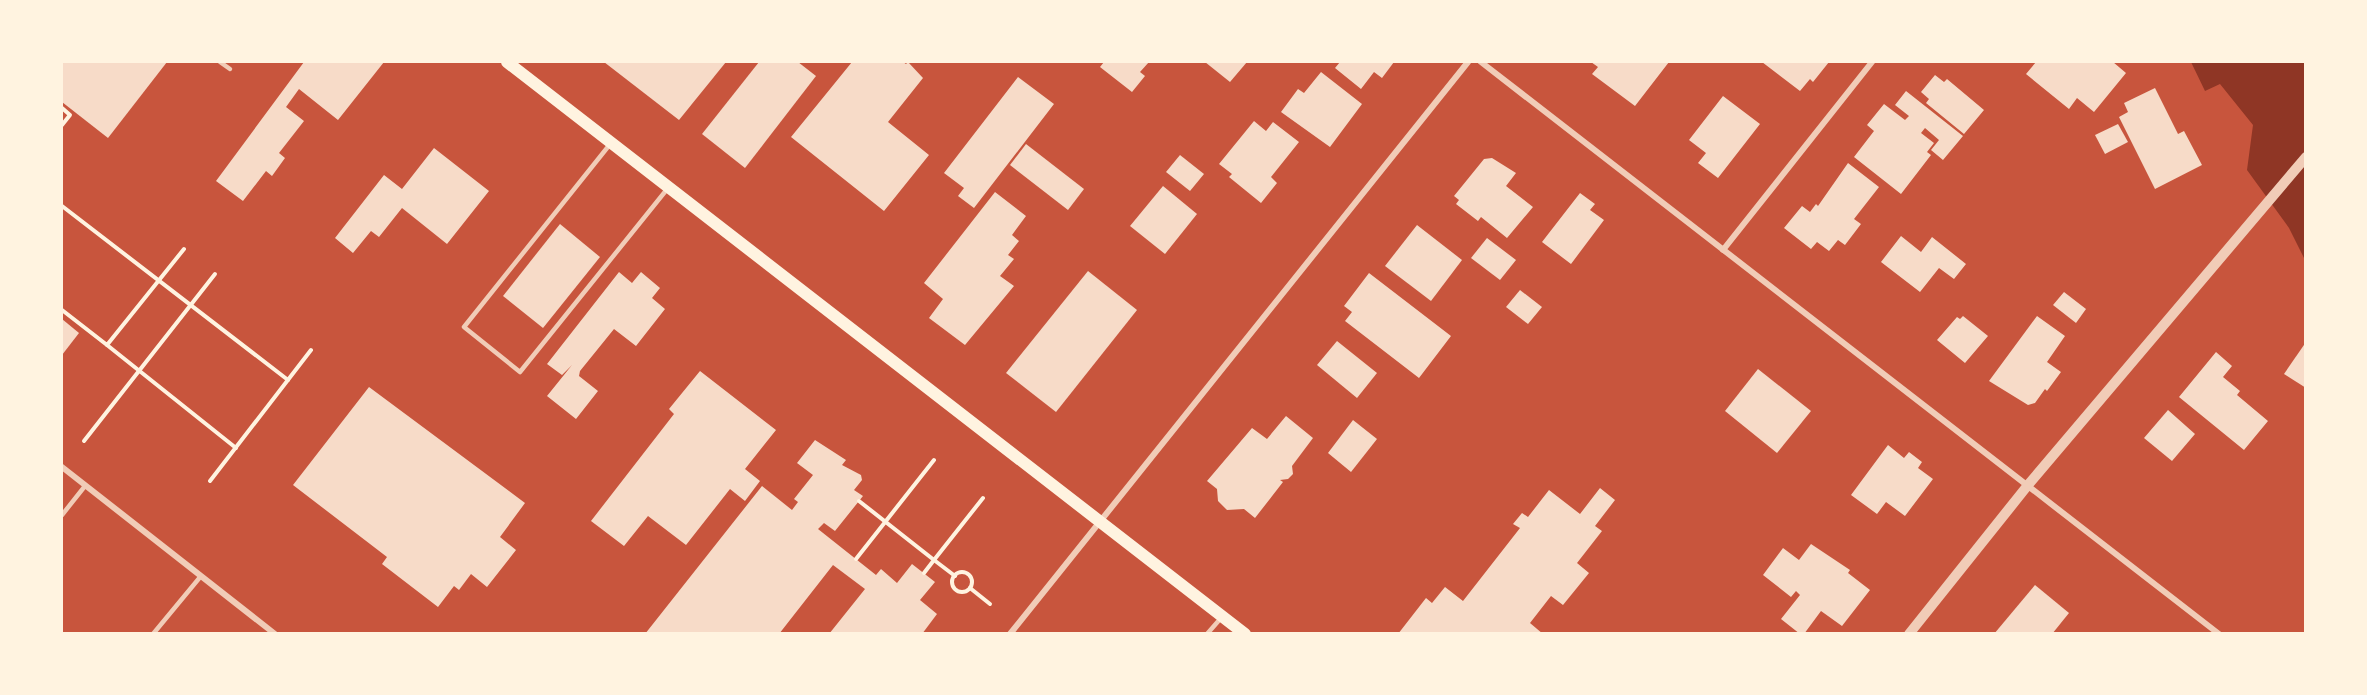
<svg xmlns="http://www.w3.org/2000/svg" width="2367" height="695" font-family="'PT Serif',serif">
<rect width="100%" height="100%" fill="#c8553d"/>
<!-- water -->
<polygon fill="#8f3625" points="2191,62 2305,62 2305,260 2289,228 2247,170 2253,125 2220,84 2205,91"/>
<!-- building -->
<g fill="#f7dbc8">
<polygon points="62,62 167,62 108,138 62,102"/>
<polygon points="304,62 384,62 338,120 299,89 286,107 304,121 279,153 285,158 272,176 266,171 243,201 216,181"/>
<polygon points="604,62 726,62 679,120"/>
<polygon points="759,62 798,62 816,76 745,168 702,134"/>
<polygon points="852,62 903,62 906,64 908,62 923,78 888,122 929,155 884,211 791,137"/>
<polygon points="1104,62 1149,62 1140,72 1145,76 1132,92 1100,67"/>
<polygon points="1205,62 1247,62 1230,82"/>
<polygon points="1340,62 1394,62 1382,78 1374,72 1361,89 1335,68"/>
<polygon points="1591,62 1669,62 1635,106 1592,74 1598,67"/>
<polygon points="1762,62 1829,62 1813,82 1810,79 1800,91"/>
<polygon points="2036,62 2113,62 2126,73 2094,112 2077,98 2069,109 2026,74"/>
<polygon points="1321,72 1362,104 1330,147 1281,112 1298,89 1304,93"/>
<polygon points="1935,75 1944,82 1947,79 1984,110 1964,134 1926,103 1929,99 1921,92"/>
<polygon points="1018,77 1054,104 974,208 958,196 964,188 944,173"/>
<polygon points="2155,88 2178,134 2184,131 2202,165 2155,189 2119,117 2128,112 2124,103"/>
<polygon points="1906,91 1963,136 1943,160 1931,150 1939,140 1925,128 1921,133 1934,143 1927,152 1931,155 1901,194 1854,157 1874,131 1867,125 1884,104 1905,120 1909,116 1895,105"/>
<polygon points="1723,96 1760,124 1718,178 1698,163 1706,153 1689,140"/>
<polygon points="1254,121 1266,131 1273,122 1299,142 1271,177 1277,183 1261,203 1229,177 1232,174 1219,164"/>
<polygon points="2118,124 2128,142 2105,154 2095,135"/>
<polygon points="1026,144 1084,189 1068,210 1010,165"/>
<polygon points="434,148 489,191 447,244 402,208 379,237 371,231 353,253 335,238 384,175 402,189"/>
<polygon points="1180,155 1204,174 1190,191 1166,172"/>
<polygon points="1492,158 1516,173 1506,186 1533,207 1507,238 1481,217 1478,221 1456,204 1459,200 1454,196 1484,159"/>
<polygon points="1848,163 1879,187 1854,219 1861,224 1845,245 1838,240 1829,251 1817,242 1811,249 1784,228 1802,206 1810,212 1816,204 1818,206"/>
<polygon points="1163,186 1197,214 1165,254 1130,226"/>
<polygon points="995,192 1026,216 1012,235 1019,241 1008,255 1014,259 1000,276 1014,286 965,345 929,318 943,299 924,283"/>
<polygon points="1580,193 1595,204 1590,210 1604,220 1571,264 1542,242"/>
<polygon points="560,224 600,257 543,328 503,296"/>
<polygon points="1417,225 1462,260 1431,301 1385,266"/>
<polygon points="1901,236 1921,252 1932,237 1966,264 1954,279 1939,268 1920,292 1881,262"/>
<polygon points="1487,238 1516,260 1500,280 1471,258"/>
<polygon points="1088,271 1137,310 1056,412 1006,373"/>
<polygon points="619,272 632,283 641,272 660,288 652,298 665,309 636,346 614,329 580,371 579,376 598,391 576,419 547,396 572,365 562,375 547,364"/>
<polygon points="1369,273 1451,336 1419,378 1345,321 1352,312 1344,306"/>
<polygon points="1520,290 1542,307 1528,324 1506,307"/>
<polygon points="2064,292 2086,309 2076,323 2053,305"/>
<polygon points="1963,316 1988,336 1965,363 1937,340 1957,317 1960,319"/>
<polygon points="2037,316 2065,336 2047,362 2061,372 2047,391 2045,389 2035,403 2028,405 1989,381"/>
<polygon points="62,319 79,333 62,355"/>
<polygon points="1337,341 1377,373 1357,398 1317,365"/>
<polygon points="2306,342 2306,388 2284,374"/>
<polygon points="2216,352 2232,366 2223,377 2240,391 2237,395 2268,421 2244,450 2179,397"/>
<polygon points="1758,369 1811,411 1777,453 1725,411"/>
<polygon points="700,371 776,430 745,469 760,481 745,501 730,489 686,545 648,516 624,546 591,521 674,414 669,409"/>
<polygon points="369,387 525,503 500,537 516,550 487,587 471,574 459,590 454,586 438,607 382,564 387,557 293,485"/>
<polygon points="2168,410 2195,434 2172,461 2144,438"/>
<polygon points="1286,416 1313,438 1292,466 1293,474 1288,479 1280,480 1283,482 1255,518 1244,509 1227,510 1218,501 1217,489 1207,481 1252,428 1267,439"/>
<polygon points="1353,420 1377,439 1351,472 1328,453"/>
<polygon points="815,440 846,460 842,465 861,475 862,480 854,490 863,496 835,531 824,523 818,529 876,575 881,569 897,583 912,564 935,582 920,600 937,614 922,634 829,634 865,589 833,565 779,634 645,634 762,486 792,510 798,502 794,499 813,475 797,463"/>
<polygon points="1888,445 1904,458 1909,452 1922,462 1918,468 1933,479 1905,516 1886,502 1877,514 1851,495"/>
<polygon points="1600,488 1615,500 1595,526 1602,531 1577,563 1589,573 1563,605 1551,596 1530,623 1543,634 1398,634 1426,598 1432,603 1445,587 1463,601 1520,528 1513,524 1522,513 1528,517 1549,490 1580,514"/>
<polygon points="1811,544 1850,570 1848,573 1870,590 1842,626 1821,611 1804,634 1800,634 1781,619 1800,595 1796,591 1791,597 1763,575 1783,548 1799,560"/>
<polygon points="2035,585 2069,613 2052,634 1994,634"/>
</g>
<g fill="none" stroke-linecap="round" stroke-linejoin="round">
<!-- path -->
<g stroke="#fff3e0" stroke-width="4">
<polyline points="62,108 70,115 62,125"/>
<polyline points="62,206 288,380"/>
<polyline points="62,310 107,345 184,249"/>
<polyline points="107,345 236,448"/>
<polyline points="84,441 215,274"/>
<polyline points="210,481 311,350"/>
<polyline points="859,501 934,560 924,573"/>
<polyline points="856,559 934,460"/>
<circle cx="962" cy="582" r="10"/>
<polyline points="955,576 934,560 983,498"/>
<polyline points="970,588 990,604"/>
</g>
<!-- service -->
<g stroke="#f1ccb7" stroke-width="4.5">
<polyline points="220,62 230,69"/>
<polyline points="611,143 464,327 520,372 668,188"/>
<polyline points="62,515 85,486"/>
<polyline points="153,634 201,576"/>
<polyline points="1207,634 1221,618"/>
</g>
<!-- minor -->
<g stroke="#f1ccb7" stroke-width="6">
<polyline points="1481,62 2219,634"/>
<polyline points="1723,250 1872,62"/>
<polyline points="62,467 275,634"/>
<polyline points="1010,634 1468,62"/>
</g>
<!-- tertiary -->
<polyline stroke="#f1ccb7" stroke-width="10" points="1909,634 2028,485 2306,157"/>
<!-- secondary -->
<polyline stroke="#fff3e0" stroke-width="12" points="507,62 1245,634"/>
</g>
<!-- border -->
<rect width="2367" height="695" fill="none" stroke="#fff3e0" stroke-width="126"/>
</svg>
